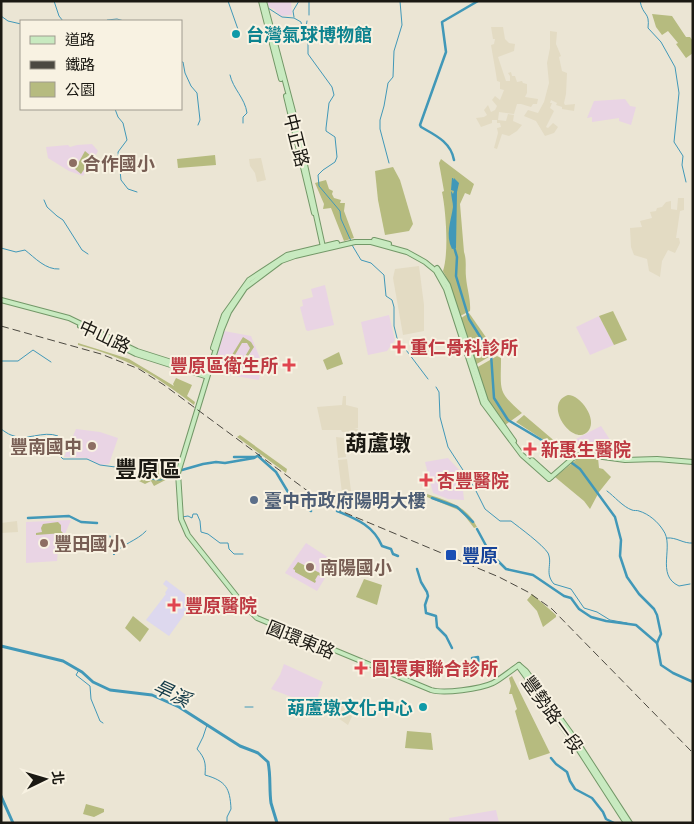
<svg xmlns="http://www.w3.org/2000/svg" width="694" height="824" font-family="'Noto Serif','Noto Sans TC',serif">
<rect width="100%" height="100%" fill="#ebe5d4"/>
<!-- built -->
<g fill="#e3dbc3">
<polygon points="491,27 503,27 505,39 509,43 515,44 514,51 498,57 506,81 510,81 510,76 508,73 511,72 512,76 515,76 517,82 522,81 523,83 527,84 527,93 525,97 538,99 537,104 533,104 531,107 521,104 517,104 514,114 499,112 498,120 506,121 508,114 514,115 513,121 522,125 517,131 509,136 502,134 497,149 494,148 498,133 497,128 501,127 500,123 497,123 497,120 492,120 492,123 481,127 476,118 484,117 487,115 484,110 488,105 491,112 495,110 497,106 492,100 495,96 500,100 504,90 500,89 500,82 497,81 496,74 491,45 494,44 495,39 493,39"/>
<polygon points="550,31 557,32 556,44 561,56 559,57 562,71 567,73 566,94 564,103 565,105 575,104 574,111 562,109 562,107 556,105 557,103 551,100 550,103 552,103 550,108 554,111 546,127 548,128 553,123 558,127 554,133 545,136 536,121 524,116 528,110 538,113 544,102 549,83 547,63 550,48"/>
<polygon points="261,158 266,180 257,182 255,173 250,166 249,159"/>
<polygon points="678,198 684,198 684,210 680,211 676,238 679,238 680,243 675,253 668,250 662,261 660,277 649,271 647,259 634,255 631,247 630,228 642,227 640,221 652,218 650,212 656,211 657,208 662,207 666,202 671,201 671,209 677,210"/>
<polygon points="419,266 424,305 424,331 403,335 393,278 395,269"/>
<polygon points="343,396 346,396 346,405 358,408 358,428 354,428 358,429 357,432 342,432 341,430 322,430 317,407 342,405"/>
<polygon points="336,437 344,438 346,457 338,458"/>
<polygon points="347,459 352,499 350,500 341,497 342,493 338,460"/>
<polygon points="17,521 18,532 1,533 1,523"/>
<polygon points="338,702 354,712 348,725 331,713"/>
</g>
<!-- education -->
<g fill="#e9d4e4">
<polygon points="265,1 291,1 292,15 281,16 274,9 267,7"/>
<polygon points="625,99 630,106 636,107 631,125 619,121 619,118 592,122 592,117 587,118 594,101"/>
<polygon points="92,144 98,151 83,176 69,171 48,158 46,147 68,145 70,147 77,145"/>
<polygon points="325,285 334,325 308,331 306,330 300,307 303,306 302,300 313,297 311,289"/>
<polygon points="389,315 395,340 387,351 368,355 361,322"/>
<polygon points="599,316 614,345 590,355 576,327"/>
<polygon points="224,331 251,336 262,363 259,380 217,373 213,371 213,368"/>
<polygon points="601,426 620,455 619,457 585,450 580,451 574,440"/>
<polygon points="76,429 100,432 118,438 109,464 101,465 87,458 64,457"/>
<polygon points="448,458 461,472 464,500 448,499 433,493 425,462"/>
<polygon points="71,520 58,550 57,561 26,563 26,522"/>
<polygon points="306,543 335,562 317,591 285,573"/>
<polygon points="284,664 323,682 316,702 312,705 271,689 280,675"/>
<polygon points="496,810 499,823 450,823 449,818"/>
</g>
<!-- medical -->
<polygon fill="#ddd8ee" points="166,580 194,601 169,636 146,620 166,594 165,593 168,588 163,584"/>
<!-- green -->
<g fill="#b6bb7f" fill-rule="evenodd">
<polygon points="652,14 672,16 686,37 690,37 693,41 693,53 686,58 676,44 678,43 668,31 662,35 656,27"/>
<polygon points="85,151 91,156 91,159 81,174 75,169"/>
<polygon points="215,155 216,165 178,168 177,159"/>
<path d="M441,159L474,184L470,195L465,193L460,204L464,252C467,261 465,268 466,277C467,289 471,300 470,311L460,316L450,284L443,271C449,253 446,211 442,192L444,191L439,163Z"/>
<polygon points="393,167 400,180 413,224 409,231 385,235 378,200 375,171"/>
<polygon points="326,180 329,189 333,191 332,194 334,198 341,200 340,203 345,203 344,211 354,238 344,241 331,208 323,209 324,204 315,183"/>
<polygon points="613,311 627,340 614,345 599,316"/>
<polygon points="469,313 490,343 494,354 475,365 461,318"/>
<path d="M243,337L251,342L254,347L241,367L235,369L227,363ZM242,343H247L250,348L240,365L235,366L232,360Z"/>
<path d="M78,343L129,359L174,386L173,384L176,378L192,385L187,396L195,402L194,405C153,374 128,358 78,345Z"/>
<polygon points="339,352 343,364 327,370 323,360"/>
<path d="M497,356L501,358C501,391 497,391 522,413L505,425L488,402L476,368Z"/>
<path d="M568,395C581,395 597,419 589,430C575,450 541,404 568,395Z"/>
<polygon points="524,415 571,455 569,459 559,450 516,422"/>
<polygon points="240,435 287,469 286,473 237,437"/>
<polygon points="581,456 598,458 599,468 603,469 611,477 599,492 590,509 584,501 555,477"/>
<polygon points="166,461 169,476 174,473 173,476 154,486 151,481 145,484 139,481 157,464"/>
<path d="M427,494C448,501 467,506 477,527L474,528L461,511L427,497Z"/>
<polygon points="58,522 61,525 61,531 63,533 36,535 36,533 42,532 41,528 43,524"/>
<polygon points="298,562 322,574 320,576 318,575 315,580 316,581 315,583 295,572 295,570 293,569"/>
<polygon points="364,579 382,585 377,605 356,597"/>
<polygon points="532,594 556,615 556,617 543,627 537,611 527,600"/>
<polygon points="133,616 149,629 140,642 125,628"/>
<polygon points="512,676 550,753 529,760 515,711 517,709 512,694 509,694 511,686 509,678"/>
<polygon points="407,731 431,733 433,750 405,748"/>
<polygon points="86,804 104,809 104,812 94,817 83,814"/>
</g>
<!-- water -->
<path fill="#4198b8" d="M452,178H453V180L454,178L459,183L457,192L456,248L452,249C445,235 451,221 453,207C453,202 451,197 451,191L453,194L454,191L451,190Z"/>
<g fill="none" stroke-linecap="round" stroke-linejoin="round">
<!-- stream -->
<g stroke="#4198b8" stroke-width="1">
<polyline points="54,1 59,16 63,21"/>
<polyline points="228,1 240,35"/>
<path d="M640,1C643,17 650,11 648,28L661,42L675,67L679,93L674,142L683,156L682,165L686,182"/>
<polyline points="268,8 282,17 294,18 301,22 303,33 308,42 308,54 332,87 334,95 329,103 326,128 326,131 335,137 337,157 335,162 323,170 318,175 319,186 340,211 341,219 351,241"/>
<polyline points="309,15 309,1"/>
<polyline points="1,16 8,21 21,24"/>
<polyline points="294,17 293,11 299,1"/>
<polyline points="107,21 107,20 117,19 124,21"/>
<polyline points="305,34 307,21"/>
<polyline points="181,62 183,62 185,73 191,86 197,93 200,120 198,125"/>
<path d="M230,75C233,89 245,98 247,113L243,117V123"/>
<polyline points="115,109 118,117 123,123 127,140 118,152 121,180 128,189 137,192"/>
<polyline points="389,163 380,129 380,120 384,106 388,83 393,77 394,51 402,25 400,1"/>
<polyline points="44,200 47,207 57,216 63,220 82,250 88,254"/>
<polyline points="352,245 361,260 371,263 384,275 386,296 392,300 394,307 394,326 397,338 428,379"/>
<path d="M1,248L16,252L25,250C35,258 46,270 59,269"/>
<polyline points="1,361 18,361 33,350 51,362"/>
<path d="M436,387L439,392L440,417L448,447L474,487L485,509L500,521H511C520,528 542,544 548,553C553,564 544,573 554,584L571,589L584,608L597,612L610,620L627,623"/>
<path d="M1,429C4,431 8,434 11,435C26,442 43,430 58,436L62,442L60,456L63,459H87L100,465L123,468L142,479L161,480L167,477"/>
<path d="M607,491C614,496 623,507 632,510C634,511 637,510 639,511C649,514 658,522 663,530C675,546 655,575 679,586L690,584"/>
<polyline points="182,517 188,516 192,518 193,514 197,514 200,521 201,532 208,534 220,543 228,543 229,549 234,554 243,554"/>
<polyline points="110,536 112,547"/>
<path d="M667,538C677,537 683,544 693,543"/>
<path d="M113,554L114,555C121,544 137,541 146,531"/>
<polyline points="79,670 76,675 90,686 91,699 100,721 103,723"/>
<polyline points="245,707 253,707"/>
<path d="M207,725L203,737L197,749C205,758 206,763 205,775C226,781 230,788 231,809L227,817V823"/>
</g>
<!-- canal -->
<g stroke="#4198b8" stroke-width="2.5">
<path d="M454,160C451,142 435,135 421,127L420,125L446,52L442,22L478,1"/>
<polyline points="454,247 457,257 456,276 469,319 491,354 494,398 508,420 540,439 580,469 615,517 621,540 620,556 627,577 639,594 654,609 657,615 661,634 657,643"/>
<polyline points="258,456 276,472 291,497 302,502 311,511"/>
<polyline points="234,457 255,457"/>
<polyline points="182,470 203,464 216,462 225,463 254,458 259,455"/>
<polyline points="432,498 457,507 473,522"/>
<path d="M337,511C356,519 373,525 382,546L391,549L393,554L398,556"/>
<polyline points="28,518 69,516 81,522 97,523"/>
<polyline points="477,529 490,553 506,569 533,575 564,596 571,598 579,609 591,617 606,621 636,625 657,643 661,665 673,673 693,682"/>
<polyline points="417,569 421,582 427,592 428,596 425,605 426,613 436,616 437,627 446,636 452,648"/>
<polyline points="472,658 478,657 479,667 491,667 494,674 497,676"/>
<polyline points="551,758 556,764 567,772 570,781 575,789 592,798 603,812 606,819 614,823"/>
</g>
<!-- river -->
<g stroke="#4198b8" stroke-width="3">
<path d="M1,646L63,661L82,672L93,682L110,690L152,695L179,707L240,746L258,753L268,762C271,776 269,789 271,803C273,810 275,816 277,823"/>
<polyline points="1,796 13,823"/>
</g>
<defs>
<g id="major">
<polyline points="261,1 281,79"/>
<polyline points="264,1 295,119 323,247"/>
<polyline points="286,96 314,213"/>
<polyline points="374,240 389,244"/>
<polyline points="437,268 448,285 486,401 514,441"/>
<polyline points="1,300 69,318 137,351 206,373 207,375"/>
<polyline points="80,326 136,354 205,376"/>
<polyline points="213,348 224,315 249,280 287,255 337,243"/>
<polyline points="532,460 551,477"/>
<path d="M519,665C510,671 502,678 493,683C480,689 444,694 431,690L257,618L242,603L188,535L181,519L178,473L222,329L229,312L245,288L281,261L295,256L355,242H371L407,252L425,262L436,271L446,289L483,403L522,455L549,479L573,458L581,454L625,460L657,459L693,462"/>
<polyline points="519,665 526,671 578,743 630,823"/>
<polyline points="519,667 575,744 626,823"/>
</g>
</defs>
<!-- major casing -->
<use href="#major" stroke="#739868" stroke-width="6"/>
<!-- major -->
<use href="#major" stroke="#c8eac0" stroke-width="4"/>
<!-- rail -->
<polyline stroke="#4c4941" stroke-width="1" stroke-dasharray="8 4" stroke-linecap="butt" points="1,326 101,354 139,369 164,385 309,492 330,506 348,514 499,577 528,592 552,609 693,753"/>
</g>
<!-- markers -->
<g fill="#0f9aa8" stroke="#f8f2e2" stroke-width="2">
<circle cx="236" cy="34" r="5"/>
<circle cx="423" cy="707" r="5"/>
</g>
<g fill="#8d6e63" stroke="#f8f2e2" stroke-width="2">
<circle cx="73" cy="163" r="5"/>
<circle cx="92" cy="446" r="5"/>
<circle cx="44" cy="543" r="5"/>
<circle cx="310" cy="567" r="5"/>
</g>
<g fill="#e0444e" stroke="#f8f2e2" stroke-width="2">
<path d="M396.5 339.5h5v5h5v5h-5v5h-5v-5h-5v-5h5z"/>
<path d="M286.5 357.5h5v5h5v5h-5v5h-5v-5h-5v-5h5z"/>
<path d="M527.5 441.5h5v5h5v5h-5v5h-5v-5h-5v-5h5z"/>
<path d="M423.5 472.5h5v5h5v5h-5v5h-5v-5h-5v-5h5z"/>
<path d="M171.5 597.5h5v5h5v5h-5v5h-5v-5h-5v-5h5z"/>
<path d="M358.5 660.5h5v5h5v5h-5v5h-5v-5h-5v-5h5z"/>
</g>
<circle fill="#5c6f8a" stroke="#f8f2e2" stroke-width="2" cx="254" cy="500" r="5"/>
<rect fill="#1a4fb4" stroke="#f8f2e2" stroke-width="2" x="445" y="549" width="12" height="12" rx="2.5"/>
<g text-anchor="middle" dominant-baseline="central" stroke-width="4" stroke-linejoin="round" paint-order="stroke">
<!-- culture labels -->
<g font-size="18" font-weight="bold" fill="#0d838f" stroke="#f8f2e2" text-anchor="start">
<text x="246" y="34">台灣氣球博物館</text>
<text x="413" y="707" text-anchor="end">葫蘆墩文化中心</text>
</g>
<!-- street labels -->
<g font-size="18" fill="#1b1913" stroke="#f8f2e2">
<text transform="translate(297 140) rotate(76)">中正路</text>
<text transform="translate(105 336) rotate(25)">中山路</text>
<text transform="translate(301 639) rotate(22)">圓環東路</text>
<text transform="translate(553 714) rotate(54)">豐勢路一段</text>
</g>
<!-- education labels -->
<g font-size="18" font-weight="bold" fill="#785e54" stroke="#f8f2e2" text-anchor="start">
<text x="83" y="163">合作國小</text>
<text x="82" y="446" text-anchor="end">豐南國中</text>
<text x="54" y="543">豐田國小</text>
<text x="320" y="567">南陽國小</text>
</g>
<!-- health labels -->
<g font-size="18" font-weight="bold" fill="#be3a42" stroke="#f8f2e2" text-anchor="start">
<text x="410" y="347">重仁骨科診所</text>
<text x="278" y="365" text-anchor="end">豐原區衛生所</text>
<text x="541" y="449">新惠生醫院</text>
<text x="437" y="480">杏豐醫院</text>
<text x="185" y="605">豐原醫院</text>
<text x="372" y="668">圓環東聯合診所</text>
</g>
<!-- service labels -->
<g font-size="18" font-weight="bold" fill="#4e5e75" stroke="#f8f2e2" text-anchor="start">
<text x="264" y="500">臺中市政府陽明大樓</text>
</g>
<!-- transit labels -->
<g font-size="18" font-weight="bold" fill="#164399" stroke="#f8f2e2" text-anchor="start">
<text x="462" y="555">豐原</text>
</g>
<!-- water labels -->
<g font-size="19" font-style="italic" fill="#133a48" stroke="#f8f2e2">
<text transform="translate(172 693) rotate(25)">旱溪</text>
</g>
<!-- district labels -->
<g font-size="22" font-weight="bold" fill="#1b1913" stroke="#f8f2e2">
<text x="378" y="442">葫蘆墩</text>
<text x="148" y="468">豐原區</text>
</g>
</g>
<!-- border -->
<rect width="694" height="824" fill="none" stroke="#1b1913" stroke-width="5"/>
<!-- legend -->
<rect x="20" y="20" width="162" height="90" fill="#f8f2e2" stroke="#a09b8f"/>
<rect x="30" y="36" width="25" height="8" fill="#c8eac0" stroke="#a09b8f"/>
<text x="65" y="45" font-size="15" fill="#1b1913">道路</text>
<rect x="30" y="61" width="25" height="8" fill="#4c4941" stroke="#a09b8f"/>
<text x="65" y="70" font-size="15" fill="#1b1913">鐵路</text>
<rect x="30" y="82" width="25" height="15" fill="#b6bb7f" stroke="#a09b8f"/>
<text x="65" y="95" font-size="15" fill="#1b1913">公園</text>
<!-- north arrow -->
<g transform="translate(45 779) rotate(85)" stroke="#f8f2e2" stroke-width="4" paint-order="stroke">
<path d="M0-4L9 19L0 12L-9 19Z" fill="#1b1913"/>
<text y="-8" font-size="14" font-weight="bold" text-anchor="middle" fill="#1b1913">北</text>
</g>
</svg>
